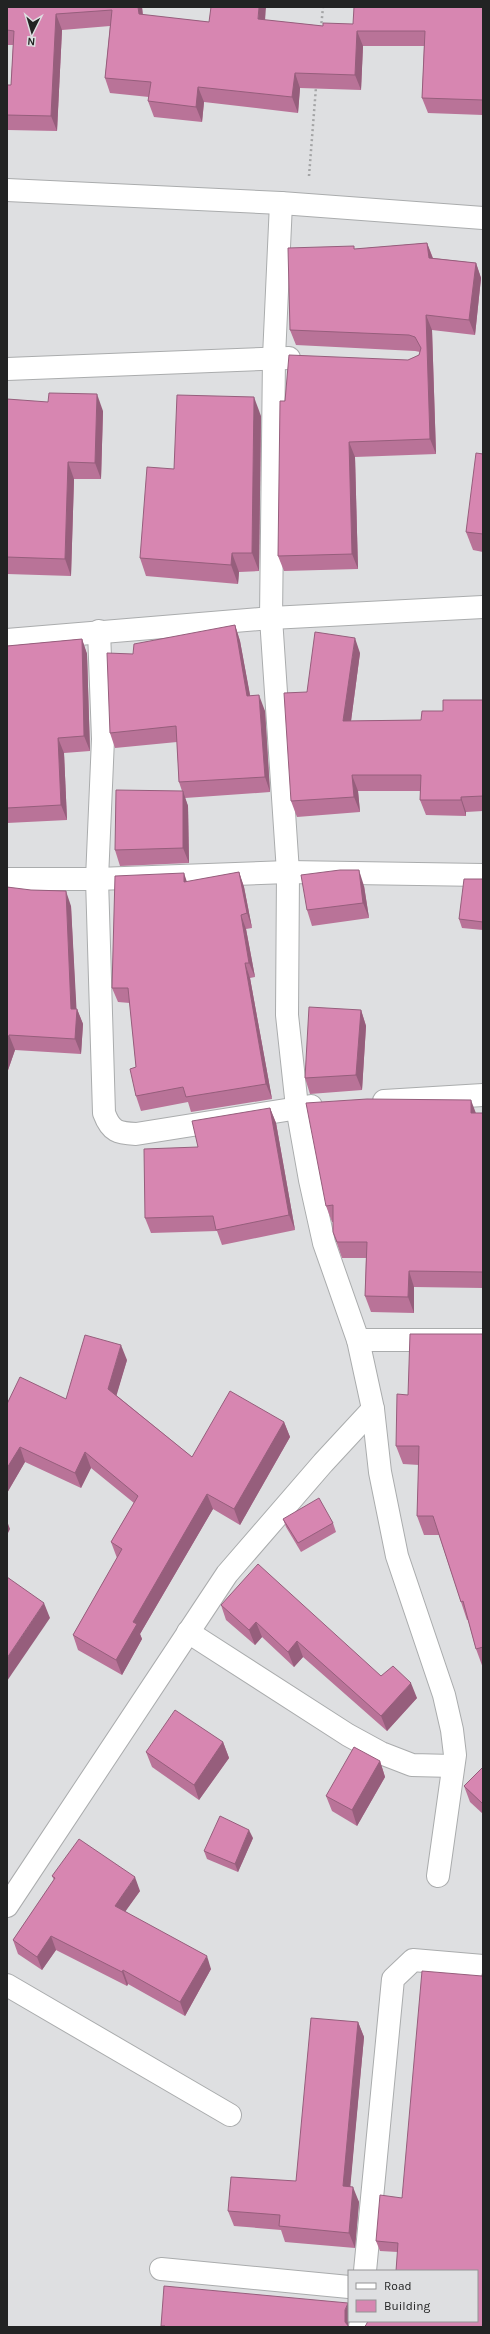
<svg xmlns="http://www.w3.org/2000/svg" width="490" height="2334" font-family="Karla,sans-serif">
<rect width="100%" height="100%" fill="#dedfe1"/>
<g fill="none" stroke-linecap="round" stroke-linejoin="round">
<defs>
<g id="street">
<polyline points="281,203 274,357 271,618 288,872 287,1015 297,1107 310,1180 324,1243 358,1340 373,1409 380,1472 397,1556 444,1695 452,1730 455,1755 438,1876"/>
<polyline points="7,369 289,358"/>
<path d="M99,631L103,739L97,879L104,1113C111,1132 118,1133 136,1134L311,1106"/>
<polyline points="7,640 271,618 483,607"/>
<polyline points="7,879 97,879 288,872 483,875"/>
<polyline points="384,1101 483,1095"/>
<polyline points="358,1340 483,1340"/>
<polyline points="188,1632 348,1735 381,1753 412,1765 453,1766"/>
<polyline points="7,1906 227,1574 323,1463 373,1409"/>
<polyline points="7,1985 230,2115"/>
<polyline points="161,2269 349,2287"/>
<polyline points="365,2271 393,1979 413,1960 483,1966"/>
<polyline points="360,2327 361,2321"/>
</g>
<polyline id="secondary" points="7,190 281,203 483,218"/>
</defs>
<!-- street casing -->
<use href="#street" stroke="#aaacad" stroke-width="24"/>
<!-- secondary casing -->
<use href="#secondary" stroke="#aaacad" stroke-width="24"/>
<!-- path -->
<g stroke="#a4a5a6" stroke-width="2.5" stroke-dasharray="2 3" stroke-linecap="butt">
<polyline points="321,28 323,7"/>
<polyline points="309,176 316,87"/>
</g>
<!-- street -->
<use href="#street" stroke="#fff" stroke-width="22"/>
<!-- secondary -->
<use href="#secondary" stroke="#fff" stroke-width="22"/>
</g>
<!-- wall -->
<g fill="#b97398">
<polygon points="7,7 142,7 143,15 209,22 265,20 323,26 353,24 483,7 483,115 428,113 422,98 424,46 363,46 361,90 300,88 298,113 204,102 202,122 154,117 148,101 149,97 110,93 105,78 110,26 62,30 57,131 8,130 7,128 7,85 11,85 13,45 7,45"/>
<polygon points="427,243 433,258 476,263 481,278 475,335 432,330 436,454 355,457 358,569 284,571 278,556 285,401 408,360 419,355 420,352 415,351 296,345 290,330 355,249"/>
<polygon points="7,399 103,411 101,479 74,479 71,576 7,574"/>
<polygon points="261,416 259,571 239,572 238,584 146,576 140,558 174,469"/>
<polygon points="483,454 483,552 473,550 466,532"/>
<polygon points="235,625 240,641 250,696 265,711 270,792 185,798 188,806 189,863 120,866 115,850 182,791 179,782 177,742 115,748 110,733 133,654"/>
<polygon points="82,639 87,654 90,751 64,753 67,820 7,823 7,646"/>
<polygon points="360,653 351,721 421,720 443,711 483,700 483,811 466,812 466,816 426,815 420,800 420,791 358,791 360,812 297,817 291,801 307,692"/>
<polygon points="239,872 244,887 252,928 246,929 255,977 250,978 272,1099 191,1112 188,1102 141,1111 136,1096 136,1067 130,1003 118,1002 112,988 187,882"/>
<polygon points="483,879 483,930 462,928 459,919"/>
<polygon points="364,886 369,918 312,926 307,910"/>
<polygon points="7,887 71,906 76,1009 77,1009 83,1024 81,1054 15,1050 7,1073"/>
<polygon points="361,1010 366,1026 362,1090 310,1094 305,1078"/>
<polygon points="270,1108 276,1123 295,1230 222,1245 217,1231 151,1233 145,1218 198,1147"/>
<polygon points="476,1113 483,1113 483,1288 414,1287 414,1313 371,1312 365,1296 366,1258 342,1258 333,1232 333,1222 332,1222 326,1206"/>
<polygon points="483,1334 483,1668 476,1649 468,1620 467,1620 461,1602 439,1535 424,1535 417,1516 419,1465 403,1464 396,1446 408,1395"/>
<polygon points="127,1360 116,1395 192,1457 284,1422 290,1437 240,1525 213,1509 140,1634 142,1639 122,1675 78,1650 73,1635 117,1558 111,1542 134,1503 91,1468 81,1488 25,1462 7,1493 7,1404 66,1399"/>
<polygon points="283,1519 333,1523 336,1532 301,1552 286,1527"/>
<polygon points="221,1605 381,1676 417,1698 387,1731 303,1657 294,1667 262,1637 255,1645 226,1620"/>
<polygon points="223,1742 229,1758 199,1800 152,1767 146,1752"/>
<polygon points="380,1761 385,1777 357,1826 332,1811 326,1796"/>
<polygon points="483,1767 483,1814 470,1802 464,1786"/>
<polygon points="253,1838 238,1872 207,1859 204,1851"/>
<polygon points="52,1876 140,1891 125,1911 211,1969 185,2016 128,1984 127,1986 56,1950 42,1970 18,1954 13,1940 54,1880"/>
<polygon points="482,1976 477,2321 398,2252 380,2251 376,2241 402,2198"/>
<polygon points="358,2022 364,2037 350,2186 359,2202 355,2248 285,2242 281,2230 234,2226 228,2211 296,2181"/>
</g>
<!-- shaded-wall -->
<g fill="#965e7c">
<polygon points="138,7 142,7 144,30 139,14"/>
<polygon points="259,7 266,7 264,34 258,19"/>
<polygon points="56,14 62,30 57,131 51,116"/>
<polygon points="357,31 363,46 361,90 355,75"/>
<polygon points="295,73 300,88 298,113 292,97"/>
<polygon points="198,87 204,102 202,122 196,107"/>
<polygon points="427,243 433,259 429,258"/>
<polygon points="476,263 481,278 475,335 469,320"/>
<polygon points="426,315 432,330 436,454 430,439"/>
<polygon points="97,394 103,411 101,479 95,463"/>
<polygon points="254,397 261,416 259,571 252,553"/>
<polygon points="349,442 355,457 358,569 352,554"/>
<polygon points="68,462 74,479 71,576 65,559"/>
<polygon points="232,553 239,572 238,584 231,565"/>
<polygon points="235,625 240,641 253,711 247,696"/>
<polygon points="355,638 360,653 349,736 343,721"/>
<polygon points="82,639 87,654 90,751 84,736"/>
<polygon points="259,695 265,711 270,792 265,777"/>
<polygon points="58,738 64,753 67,820 61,805"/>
<polygon points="352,775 358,791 360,812 354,797"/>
<polygon points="183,791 188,806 189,863 183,848"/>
<polygon points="461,797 466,812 466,816 461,800"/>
<polygon points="359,870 364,886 369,918 363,903"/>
<polygon points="239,872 244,887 252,928 247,913"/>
<polygon points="184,873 189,888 184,882"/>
<polygon points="66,891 71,906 77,1018 77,1009 83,1024 81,1054 75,1039 71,1009"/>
<polygon points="241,915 246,929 255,977 249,963"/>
<polygon points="245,963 250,978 272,1099 266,1084"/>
<polygon points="361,1010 366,1026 362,1090 356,1075"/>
<polygon points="9,1035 15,1050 7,1073 7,1041"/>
<polygon points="471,1100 477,1116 471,1113"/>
<polygon points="270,1108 276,1123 295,1230 289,1215"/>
<polygon points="409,1271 414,1287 414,1313 408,1297"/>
<polygon points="121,1345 127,1360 114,1404 108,1389"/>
<polygon points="284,1422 290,1437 240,1525 234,1509"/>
<polygon points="20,1447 25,1462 7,1493 7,1468"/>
<polygon points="85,1452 91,1468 81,1488 75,1473"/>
<polygon points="207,1494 213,1509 140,1634 142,1639 122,1675 116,1660 133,1622"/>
<polygon points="7,1521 10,1529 7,1535"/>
<polygon points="44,1603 50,1618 7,1681 7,1658"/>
<polygon points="256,1622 262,1637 255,1645 249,1630"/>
<polygon points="297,1641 303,1657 294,1667 288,1652"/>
<polygon points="411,1683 417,1698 387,1731 381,1716"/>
<polygon points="223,1742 229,1758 199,1800 194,1785"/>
<polygon points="380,1761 385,1777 357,1826 352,1810"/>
<polygon points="249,1830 253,1838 238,1872 235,1864"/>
<polygon points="135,1877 140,1891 120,1919 115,1906"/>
<polygon points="51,1936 56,1950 42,1970 37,1957"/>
<polygon points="207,1956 211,1969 185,2016 180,2002"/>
<polygon points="123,1970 128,1984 127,1986 122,1972"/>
<polygon points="358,2022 364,2037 349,2201 343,2186"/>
<polygon points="353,2187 359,2202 355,2248 349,2233"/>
<polygon points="348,2303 349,2318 348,2327 345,2322 345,2310"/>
</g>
<!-- building -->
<g fill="#d786b1" stroke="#965e7c">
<polygon points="7,7 138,7 139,14 209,22 211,7 259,7 258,19 323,26 323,23 353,24 354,7 483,7 483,100 422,98 425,31 357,31 355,75 295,73 292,97 198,87 196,107 148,101 151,82 105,78 112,10 56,14 51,116 7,115 7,85 11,85 14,31 7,30"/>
<polygon points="427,243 429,258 476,263 469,320 426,315 430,439 349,442 352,554 278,556 280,401 285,401 289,355 408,360 419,355 421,348 415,337 409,335 290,330 288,248 354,246 354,249"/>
<polygon points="49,393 97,394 95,463 68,462 65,559 7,557 7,399 48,402"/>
<polygon points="177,395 254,397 252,553 232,553 231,565 140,558 147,467 174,469"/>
<polygon points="476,453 483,454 483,534 466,532"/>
<polygon points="235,625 247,696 259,695 265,777 179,782 176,726 110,733 107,653 133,654 134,644"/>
<polygon points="315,632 355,638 343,721 421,720 422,711 443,711 443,700 483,700 483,796 461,797 461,800 420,800 421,775 352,775 354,797 291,801 284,693 307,692"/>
<polygon points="82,639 84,736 58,738 61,805 7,808 7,646"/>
<polygon points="116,790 183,791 183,848 115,850"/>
<polygon points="340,870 359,870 363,903 307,910 301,875"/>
<polygon points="239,872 247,913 241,915 249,963 245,963 266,1084 186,1097 183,1087 136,1096 130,1069 136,1067 128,988 112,988 115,876 184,873 184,882"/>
<polygon points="464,879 483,879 483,922 459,919"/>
<polygon points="7,887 31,890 66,891 71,1009 77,1009 75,1039 9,1035 7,1041"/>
<polygon points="309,1007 361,1010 356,1075 305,1078"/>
<polygon points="367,1099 471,1100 471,1113 483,1113 483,1272 409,1271 408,1297 365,1296 367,1242 337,1242 333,1232 333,1205 326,1206 306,1103"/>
<polygon points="270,1108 289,1215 216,1230 213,1216 145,1218 144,1149 198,1147 192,1121"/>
<polygon points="410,1334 483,1334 483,1647 476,1649 463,1601 461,1602 433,1516 417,1516 419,1446 396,1446 397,1394 408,1395"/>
<polygon points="85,1335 121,1345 108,1389 192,1457 230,1391 284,1422 234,1509 207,1494 133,1622 137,1624 116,1660 73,1635 122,1549 111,1542 138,1496 85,1452 75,1473 20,1447 7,1468 7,1404 20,1377 66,1399"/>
<polygon points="319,1498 333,1523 298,1543 283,1519"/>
<polygon points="258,1564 381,1676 393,1666 411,1683 381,1716 297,1641 288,1652 256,1622 249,1630 221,1605"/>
<polygon points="7,1577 44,1603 7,1658"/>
<polygon points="175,1710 223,1742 194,1785 146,1752"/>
<polygon points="354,1747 380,1761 352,1810 326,1796"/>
<polygon points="483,1767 483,1804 464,1786"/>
<polygon points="220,1816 249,1830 235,1864 204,1851"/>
<polygon points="79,1839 135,1877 115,1906 207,1956 180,2002 123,1970 122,1972 51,1936 37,1957 13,1940 55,1878 52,1876"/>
<polygon points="483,1970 483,2327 364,2327 366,2325 368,2321 477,2321 477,2271 396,2271 398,2243 376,2241 380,2195 402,2198 422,1971 482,1976"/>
<polygon points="311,2018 358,2022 343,2186 353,2187 349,2233 279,2226 280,2215 228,2211 231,2177 296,2181"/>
<polygon points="164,2286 348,2303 345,2310 345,2322 349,2327 165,2327 165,2326 161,2326"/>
</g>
<!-- border -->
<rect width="490" height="2334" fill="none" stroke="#222323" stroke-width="16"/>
<!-- legend -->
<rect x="348" y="2270" width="130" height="52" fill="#dedfe1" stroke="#939495"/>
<rect x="356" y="2283" width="20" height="6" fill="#ffffff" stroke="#939495"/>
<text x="384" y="2290" font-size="12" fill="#222323">Road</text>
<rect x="356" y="2300" width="20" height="12" fill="#d786b1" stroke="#939495"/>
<text x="384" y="2310" font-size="12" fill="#222323">Building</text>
<!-- north arrow -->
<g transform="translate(32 32) rotate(185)" stroke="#dedfe1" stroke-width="3" paint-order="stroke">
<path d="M0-3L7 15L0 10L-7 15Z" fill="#222323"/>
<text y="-6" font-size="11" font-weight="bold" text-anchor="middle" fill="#222323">N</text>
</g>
</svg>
